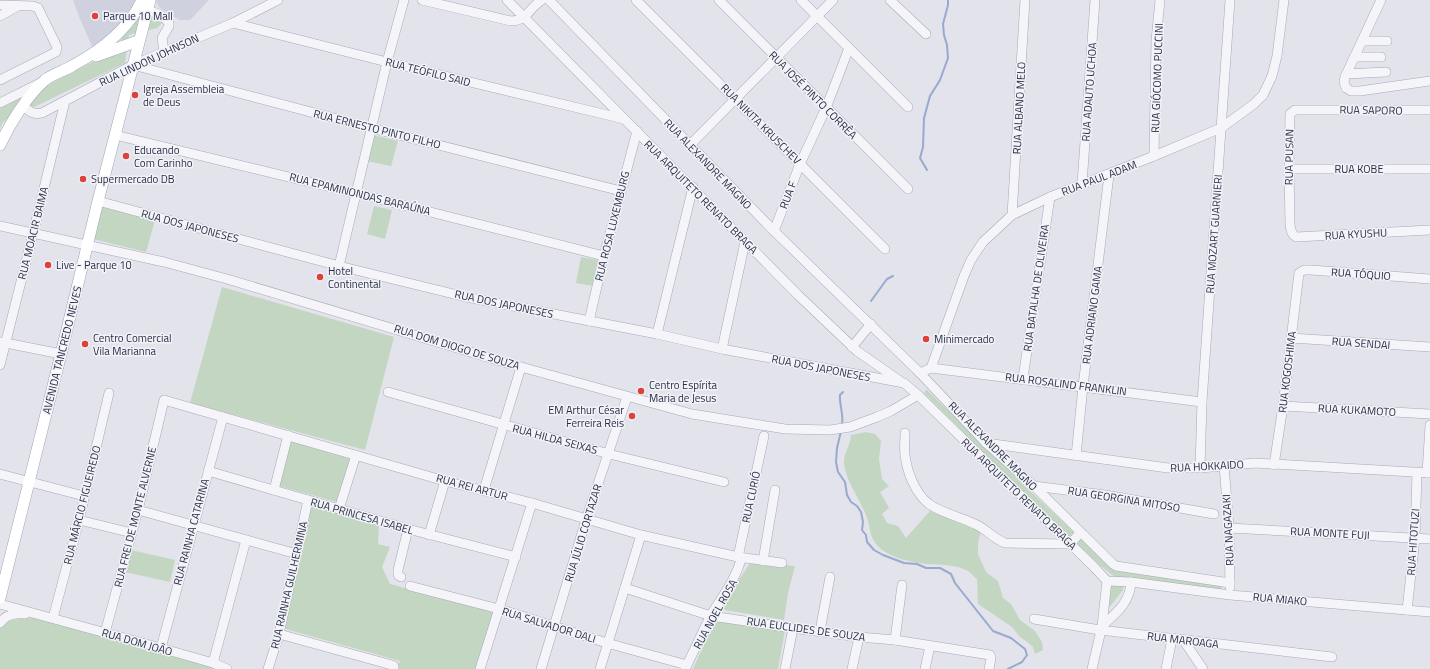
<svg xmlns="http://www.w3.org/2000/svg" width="1430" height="669" font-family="'Titillium Web',sans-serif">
<rect width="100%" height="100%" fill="#e2e3eb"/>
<!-- built -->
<g fill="#cfd2de">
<polygon points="73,0 139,0 137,6 94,51 80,19"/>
<polygon points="156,0 209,0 190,20 180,20 167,13 158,6"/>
</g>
<!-- green -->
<g fill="#c3d6c2">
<polygon points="153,15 162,23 157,28 129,35 125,63 3,122 0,128 0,109 19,99 26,101 52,83 122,47 121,33 136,17"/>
<polygon points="373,135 398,141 391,166 367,161"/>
<polygon points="98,206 155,220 146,252 89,238"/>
<polygon points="374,206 392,210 385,239 367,234"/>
<polygon points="581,257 598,260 593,286 576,283"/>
<polygon points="222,287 394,337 365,450 190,403"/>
<polygon points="926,390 927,390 1027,488 1100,557 1118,571 1221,583 1222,590 1123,586 1123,590 1104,614 1110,587 1118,581 1116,578 1096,562 1023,492 924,393"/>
<path d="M866,432L875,434L881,441L879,459L882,479L889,486L880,492L889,508L882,514L887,523L898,526L906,538L930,511L981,530L978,543V554L986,572L998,581L1003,598L1011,604L1020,620L1035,631L1042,642L1043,650L1035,654L1033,647L1026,641L1020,637L1012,627L978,604L977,579C974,577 971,573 968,571C955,564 940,565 926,564C909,562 884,557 874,541C869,533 870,524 866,515C860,500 844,477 844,462C844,453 851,444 851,435Z"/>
<polygon points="291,441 350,459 337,502 279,486"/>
<polygon points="311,506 379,524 378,544 390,547 382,567 390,584 494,612 475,669 397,669 400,661 282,628"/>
<polygon points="131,550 175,560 170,582 125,572"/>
<polygon points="751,562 795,566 788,593 784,620 719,609"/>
<path d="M33,618L51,622L219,669H0V628C8,618 22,619 33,618Z"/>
<polygon points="715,620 785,630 778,669 693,669"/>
</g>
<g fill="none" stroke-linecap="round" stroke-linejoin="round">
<!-- stream -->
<g stroke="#99a9cf" stroke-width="2">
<polyline points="927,170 920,158 923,147 924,118 930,96 940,80 948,58 947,45 944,35 943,24 948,5 948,0"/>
<polyline points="871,301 887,279 893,276"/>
<path d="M842,425C844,414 839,405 840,395L843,392"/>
<polyline points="841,431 837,448 836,462 838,472 845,482 847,495 851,502 857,506 861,512 863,522 862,530 866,535 867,542 874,550 883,555 904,563 917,564 926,568 940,568 951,574 955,583 993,631 1011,638 1025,649 1027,655 1022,662 1008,669"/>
</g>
<defs>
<g id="minor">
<path d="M422,0L511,21C528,21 529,7 542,0"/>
<polyline points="507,0 798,295 857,351 900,381"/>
<polyline points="549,0 774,231 920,373 986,443 1034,486 1113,564 1116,566 1230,583"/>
<polyline points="636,0 885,249"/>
<polyline points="719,0 908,189"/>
<polyline points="801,0 908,107"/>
<polyline points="890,0 926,34"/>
<polyline points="1381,0 1345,77 1344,82 1346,88 1351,91 1360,91 1430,81"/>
<polyline points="0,5 33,6 38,8 57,47 56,52 0,80"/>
<path d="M142,9C152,10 163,15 169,23V26L162,38L164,51"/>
<polyline points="0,16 18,6"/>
<polyline points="233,23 387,62 624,119"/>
<polyline points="1362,41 1387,41"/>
<polyline points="1354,57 1381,57"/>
<polyline points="133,65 371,128 621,191"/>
<polyline points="1346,74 1386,72"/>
<polyline points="0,103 40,83"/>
<path d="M23,105C29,112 34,115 42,113L133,65L233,23L278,0"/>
<path d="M1430,110H1295L1290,114L1289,169L1290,225C1291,230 1291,234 1296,237L1430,230"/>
<polyline points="115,135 355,193 604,256"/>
<polyline points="690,145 833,0"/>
<polyline points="1154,156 1156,41 1160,0"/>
<polyline points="1289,169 1430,169"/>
<polyline points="1082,184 1095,0"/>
<polyline points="98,201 339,266 466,297 657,334 722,349 904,383 918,395 1094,567 1107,581 1131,582 1230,595 1430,612"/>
<polyline points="1012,215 1025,0"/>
<polyline points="0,226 164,262 227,279 521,367 692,414 785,429 830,430 850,427 877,417 891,411 918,395"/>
<polyline points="774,231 800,164 826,108 849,48"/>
<polyline points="339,266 387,62 404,0"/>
<polyline points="589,321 604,256 637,131"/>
<polyline points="657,334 693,187"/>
<polyline points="1291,338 1430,347"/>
<polyline points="1,342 61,354"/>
<polyline points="852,347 871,324"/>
<polyline points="722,349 745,242"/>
<polyline points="0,365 33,234 65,101"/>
<polyline points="931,368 1202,402"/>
<polyline points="920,373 931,368 964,276 971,260 983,242 1012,215 1050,197 1154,156 1221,128 1254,104 1263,95 1272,76 1277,56 1284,0"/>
<polyline points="1023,378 1050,197"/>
<polyline points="388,392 609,454 724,482"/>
<polyline points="1283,406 1430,414"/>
<path d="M905,433C905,440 904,448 905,455C907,472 915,493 929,504C943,514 962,517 977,525C987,530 994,539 1005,543L1070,544L1080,533"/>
<polyline points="986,443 1168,468 1200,468 1255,463 1430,473"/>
<polyline points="1076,456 1083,386 1109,175"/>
<polyline points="1224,465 1229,528 1230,587"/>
<polyline points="1274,465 1283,406 1299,273 1304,270 1311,270 1430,279"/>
<polyline points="1200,468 1202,402 1230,0"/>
<polyline points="208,471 408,529 516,557"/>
<polyline points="1427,473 1430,425"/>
<polyline points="0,474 84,496"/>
<polyline points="1034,486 1105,495 1214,514"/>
<polyline points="274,490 288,435"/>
<polyline points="484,490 521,367"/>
<polyline points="339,509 356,455"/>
<polyline points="138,510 297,554"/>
<polyline points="79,520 132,533"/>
<polyline points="1229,528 1430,539"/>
<polyline points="429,535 445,481"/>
<polyline points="738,557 764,436"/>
<polyline points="763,561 775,490"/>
<polyline points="401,577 398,575 398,570 408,529"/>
<polyline points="410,586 499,609 607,643 687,665"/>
<polyline points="625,588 711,616 793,628 859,637 895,640 990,655 991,658 989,669"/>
<polyline points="0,604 157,647 213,663 227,669"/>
<polyline points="1407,610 1415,538 1417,473"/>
<polyline points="53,618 79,520 109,393"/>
<polyline points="1034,619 1100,630 1332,657"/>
<path d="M0,623C6,614 16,613 25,614"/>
<path d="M1102,626C1116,613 1130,603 1131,582"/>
<polyline points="820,631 830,577"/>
<polyline points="105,633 138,510 164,400 445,481 532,503 641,535 738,557 782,563"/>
<polyline points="279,634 392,665 394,666 394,669"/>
<polyline points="895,640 902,585"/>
<polyline points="1184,641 1203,669"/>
<polyline points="161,648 223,417"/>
<polyline points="213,663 246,540"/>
<polyline points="268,669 279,634 308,500"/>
<polyline points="480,669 532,503"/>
<polyline points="541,669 586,520 627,397"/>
<polyline points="600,669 641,535"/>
<path d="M685,669C694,651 702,633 711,615C723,595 735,581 742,557"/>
<polyline points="785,669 793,628"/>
<polyline points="852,669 859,637"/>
<polyline points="925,669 930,646"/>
<polyline points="1092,669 1102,626 1107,581"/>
<polyline points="1166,669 1172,639"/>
</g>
<g id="major">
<polyline points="96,56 138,41"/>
<path d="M0,145C10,123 27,96 45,80C53,74 64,71 72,66C100,51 129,29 142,0"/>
<polyline points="0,598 61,354 98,201 150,0"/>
</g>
</defs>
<!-- minor casing -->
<use href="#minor" stroke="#a6a9b6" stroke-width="10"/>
<!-- major casing -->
<use href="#major" stroke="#a0a5b8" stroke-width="12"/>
<!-- minor -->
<use href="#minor" stroke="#f5f5f9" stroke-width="9"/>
<!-- major -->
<use href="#major" stroke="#fff" stroke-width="11"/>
</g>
<!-- markers -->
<g fill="#dc423b" stroke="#f2f3f8" stroke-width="1.5">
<circle cx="95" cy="16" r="4"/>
<circle cx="135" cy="95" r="4"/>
<circle cx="126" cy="156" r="4"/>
<circle cx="83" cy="179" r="4"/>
<circle cx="48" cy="265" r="4"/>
<circle cx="320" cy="277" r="4"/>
<circle cx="926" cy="339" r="4"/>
<circle cx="85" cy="344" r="4"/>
<circle cx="641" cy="391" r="4"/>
<circle cx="632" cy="416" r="4"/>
</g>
<g text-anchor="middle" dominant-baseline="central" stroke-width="3" stroke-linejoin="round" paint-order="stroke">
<!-- poi labels -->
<g font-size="11" fill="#282d45" stroke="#f2f3f8" text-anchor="start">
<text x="103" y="16">Parque 10 Mall</text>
<text x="143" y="89">Igreja Assembleia<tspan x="143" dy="13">de Deus</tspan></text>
<text x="134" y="150">Educando<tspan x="134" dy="13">Com Carinho</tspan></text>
<text x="91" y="179">Supermercado DB</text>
<text x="56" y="265">Live - Parque 10</text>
<text x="328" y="271">Hotel<tspan x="328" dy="13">Continental</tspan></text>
<text x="93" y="338">Centro Comercial<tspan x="93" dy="13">Vila Marianna</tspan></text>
<text x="934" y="339">Minimercado</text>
<text x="649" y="385">Centro Espírita<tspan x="649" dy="13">Maria de Jesus</tspan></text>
<text x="624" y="410" text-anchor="end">EM Arthur César<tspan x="624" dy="13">Ferreira Reis</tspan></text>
</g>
<!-- street labels -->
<g font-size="11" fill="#282d45" stroke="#f2f3f8">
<text transform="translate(149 60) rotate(-25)">RUA LINDON JOHNSON</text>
<text transform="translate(428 72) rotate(14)">RUA TEÓFILO SAID</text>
<text transform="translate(1157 78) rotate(-88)">RUA GIÓCOMO PUCCINI</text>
<text transform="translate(1089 92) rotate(-86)">RUA ADAUTO UCHOA</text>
<text transform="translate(813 95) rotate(45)">RUA JOSÉ PINTO CORRÊA</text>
<text transform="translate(1019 108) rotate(-87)">RUA ALBANO MELO</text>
<text transform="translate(1371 110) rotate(1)">RUA SAPORO</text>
<text transform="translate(761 124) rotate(45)">RUA NIKITA KRUSCHEV</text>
<text transform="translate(377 129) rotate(14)">RUA ERNESTO PINTO FILHO</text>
<text transform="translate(1289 157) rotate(-89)">RUA PUSAN</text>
<text transform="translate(708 164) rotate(46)">RUA ALEXANDRE MAGNO</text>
<text x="1359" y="169">RUA KOBE</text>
<text transform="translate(1099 178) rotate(-21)">RUA PAUL ADAM</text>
<text transform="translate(360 194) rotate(14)">RUA EPAMINONDAS BARAÚNA</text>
<text transform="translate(788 195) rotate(-69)">RUA F</text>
<text transform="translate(701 197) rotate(45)">RUA ARQUITETO RENATO BRAGA</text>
<text transform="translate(190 226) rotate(15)">RUA DOS JAPONESES</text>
<text transform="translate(612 226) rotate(-76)">RUA ROSA LUXEMBURG</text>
<text transform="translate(33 233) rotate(-76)">RUA MOACIR BAIMA</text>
<text transform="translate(1214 234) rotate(-86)">RUA MOZART GUARNIERI</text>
<text transform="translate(1356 234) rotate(-3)">RUA KYUSHU</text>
<text transform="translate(1361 274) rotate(4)">RUA TÓQUIO</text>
<text transform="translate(1036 288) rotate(-82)">RUA BATALHA DE OLIVEIRA</text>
<text transform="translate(504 304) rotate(12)">RUA DOS JAPONESES</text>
<text transform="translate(1092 315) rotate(-83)">RUA ADRIANO GAMA</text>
<text transform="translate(1361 343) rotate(4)">RUA SENDAI</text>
<text transform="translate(457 347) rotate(17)">RUA DOM DIOGO DE SOUZA</text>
<text transform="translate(62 350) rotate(-76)">AVENIDA TANCREDO NEVES</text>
<text transform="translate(821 368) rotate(11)">RUA DOS JAPONESES</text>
<text transform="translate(1287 372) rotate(-83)">RUA KOGOSHIMA</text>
<text transform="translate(1066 384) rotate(7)">RUA ROSALIND FRANKLIN</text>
<text transform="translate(1357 410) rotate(3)">RUA KUKAMOTO</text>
<text transform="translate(555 439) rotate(15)">RUA HILDA SEIXAS</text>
<text transform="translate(993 446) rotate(45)">RUA ALEXANDRE MAGNO</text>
<text transform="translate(1207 466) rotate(-3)">RUA HOKKAIDO</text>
<text transform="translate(472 487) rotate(15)">RUA REI ARTUR</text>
<text transform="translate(1019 494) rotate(44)">RUA ARQUITETO RENATO BRAGA</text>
<text transform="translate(751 497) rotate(-78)">RUA CURIÓ</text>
<text transform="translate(1124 499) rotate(9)">RUA GEORGINA MITOSO</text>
<text transform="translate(82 505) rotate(-76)">RUA MÁRCIO FIGUEIREDO</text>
<text transform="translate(362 516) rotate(16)">RUA PRINCESA ISABEL</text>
<text transform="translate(135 517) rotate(-76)">RUA FREI DE MONTE ALVERNE</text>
<text transform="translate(1228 530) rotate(-93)">RUA NAGAZAKI</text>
<text transform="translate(191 532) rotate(-75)">RUA RAINHA CATARINA</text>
<text transform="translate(583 533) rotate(-73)">RUA JÚLIO CORTAZAR</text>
<text transform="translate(1330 533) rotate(3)">RUA MONTE FUJI</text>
<text transform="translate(1413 542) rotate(-86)">RUA HITOTUZI</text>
<text transform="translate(289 585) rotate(-77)">RUA RAINHA GUILHERMINA</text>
<text transform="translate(1280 599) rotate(5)">RUA MIAKO</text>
<text transform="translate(715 614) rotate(-61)">RUA NOEL ROSA</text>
<text transform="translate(549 625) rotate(17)">RUA SALVADOR DALI</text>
<text transform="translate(806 629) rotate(8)">RUA EUCLIDES DE SOUZA</text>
<text transform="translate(1183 640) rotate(7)">RUA MAROAGA</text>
<text transform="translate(137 642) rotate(16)">RUA DOM JOÃO</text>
</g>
</g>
</svg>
